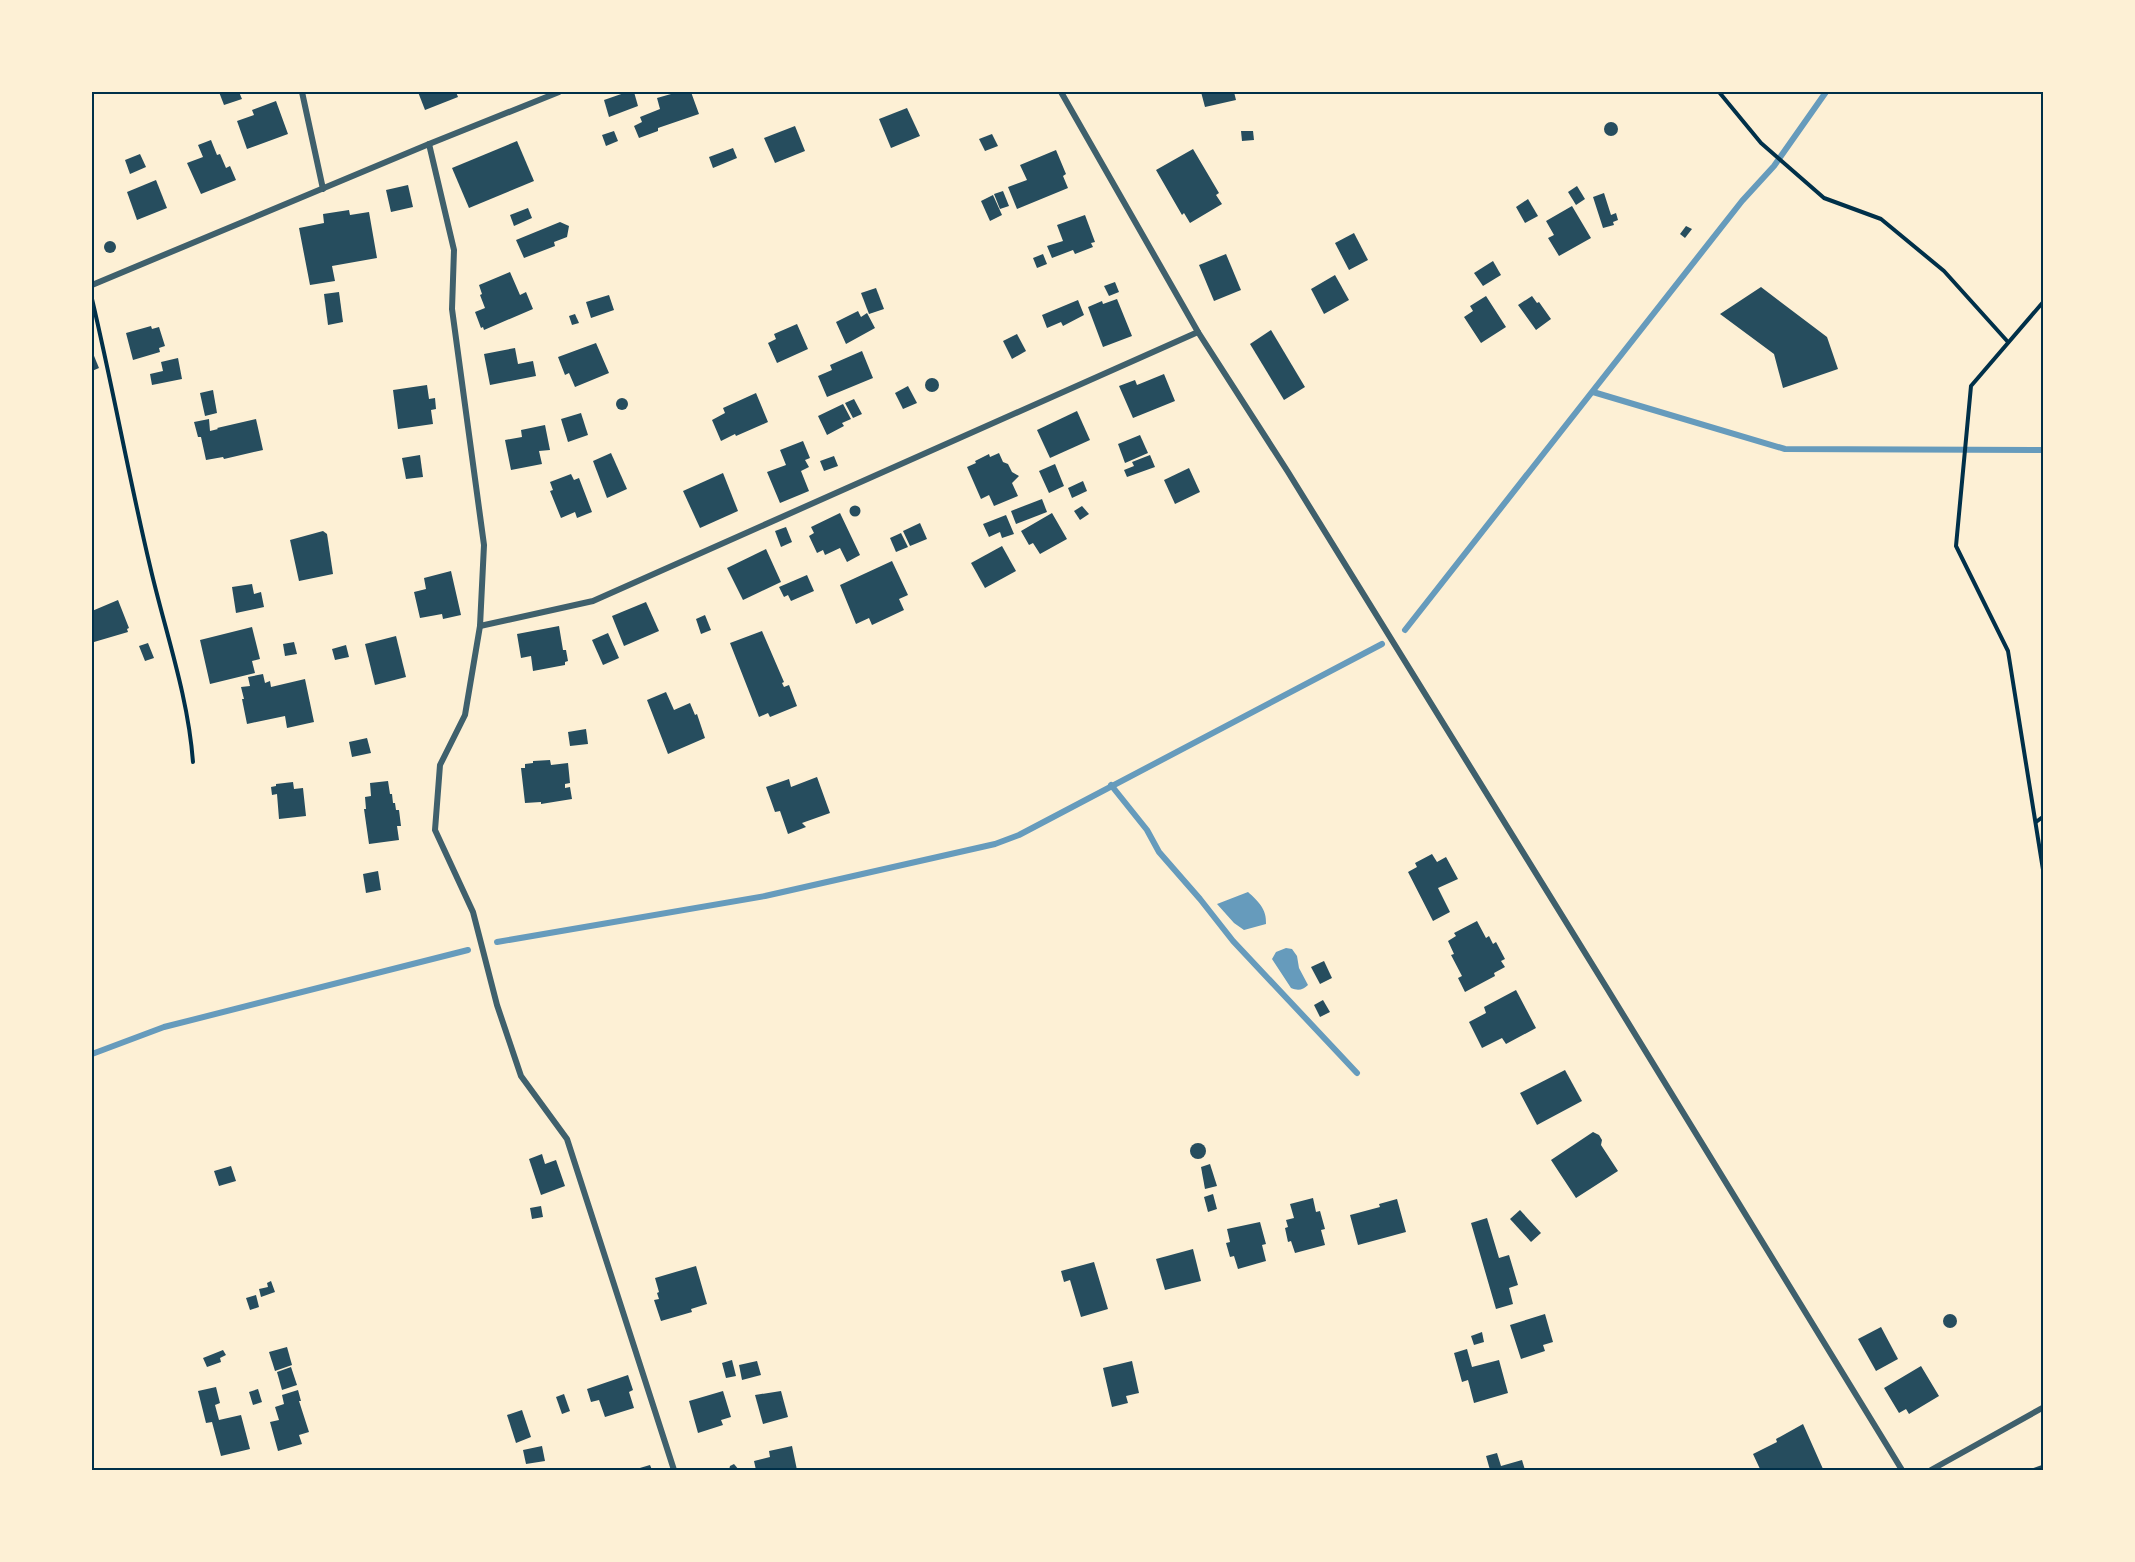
<svg xmlns="http://www.w3.org/2000/svg" width="2135" height="1562" font-family="Raleway,sans-serif">
<rect width="100%" height="100%" fill="#fdf0d5"/>
<!-- water -->
<g fill="#669bbc">
<path d="M1248,892C1258,901 1267,909 1266,924L1244,930L1234,923L1217,904Z"/>
<path d="M1286,948L1292,949L1297,956L1299,968L1308,985C1303,990 1298,991 1291,988L1272,959L1276,952Z"/>
</g>
<g fill="none" stroke-linecap="round" stroke-linejoin="round">
<!-- stream -->
<g stroke="#669bbc" stroke-width="6">
<polyline points="1593,392 1785,449 2044,450"/>
<polyline points="1405,630 1742,201 1774,166 1826,92"/>
<polyline points="1111,785 1147,830 1159,852 1200,899 1233,941 1357,1073"/>
<polyline points="497,942 765,896 995,844 1019,835 1382,644"/>
<polyline points="92,1054 164,1027 468,950"/>
</g>
</g>
<!-- building -->
<g fill="#264d5e">
<polygon points="219,92 239,92 242,99 224,105"/>
<polygon points="418,92 456,92 458,97 425,110"/>
<polygon points="627,92 634,92 638,106 609,117 604,100"/>
<polygon points="678,92 691,92 699,114 658,128 658,131 639,138 634,126 642,122 640,117 660,109 657,98"/>
<polygon points="1201,92 1234,92 1236,100 1205,107"/>
<polygon points="276,101 288,134 247,149 237,121 254,115 252,110"/>
<polygon points="907,108 920,136 891,148 879,119"/>
<circle cx="1611" cy="129" r="7"/>
<polygon points="795,126 805,151 775,163 764,138"/>
<polygon points="614,131 618,141 606,146 602,135"/>
<polygon points="1241,131 1253,131 1254,140 1242,141"/>
<polygon points="992,134 998,146 985,151 979,139"/>
<polygon points="211,140 217,155 220,154 226,168 230,166 236,180 201,194 187,163 203,157 198,145"/>
<polygon points="517,141 534,181 469,208 452,168"/>
<polygon points="733,148 737,158 713,168 709,157"/>
<polygon points="1193,149 1219,193 1216,195 1222,204 1190,223 1184,213 1182,215 1156,170"/>
<polygon points="1056,150 1066,174 1063,176 1068,188 1017,209 1008,187 1027,180 1020,165"/>
<polygon points="140,154 146,167 130,174 125,160"/>
<polygon points="156,180 167,208 137,220 127,192"/>
<polygon points="408,185 413,207 391,212 386,190"/>
<polygon points="1577,186 1585,199 1576,205 1568,192"/>
<polygon points="1003,191 1009,206 1000,209 994,194"/>
<polygon points="1604,193 1611,215 1616,213 1618,220 1613,222 1614,225 1603,228 1593,197"/>
<polygon points="993,195 1002,215 990,221 981,201"/>
<polygon points="1528,199 1538,216 1525,223 1516,207"/>
<polygon points="1572,206 1591,238 1559,256 1548,238 1554,235 1546,221"/>
<polygon points="528,208 532,218 514,226 510,215"/>
<polygon points="349,210 350,215 369,212 377,258 332,266 335,281 310,285 299,228 324,223 323,214"/>
<polygon points="1085,215 1095,242 1091,243 1093,247 1075,254 1073,250 1052,258 1047,246 1063,241 1057,225"/>
<polygon points="560,222 569,226 567,237 554,242 555,246 524,258 516,240"/>
<polygon points="1686,226 1692,229 1685,238 1680,234"/>
<polygon points="1354,233 1368,260 1349,270 1335,243"/>
<circle cx="110" cy="247" r="6"/>
<polygon points="1043,254 1047,264 1037,268 1033,258"/>
<polygon points="1226,254 1241,290 1214,301 1199,265"/>
<polygon points="1493,261 1501,275 1483,286 1474,273"/>
<polygon points="510,272 520,295 526,292 533,309 484,330 483,327 481,328 475,312 485,308 480,295 482,294 479,285"/>
<polygon points="1335,275 1349,300 1324,314 1311,289"/>
<polygon points="1115,282 1119,292 1109,296 1104,286"/>
<polygon points="1761,287 1827,337 1838,369 1783,388 1774,354 1720,314"/>
<polygon points="876,288 884,309 869,314 861,293"/>
<polygon points="339,292 343,322 328,325 324,294"/>
<polygon points="609,295 614,310 591,318 586,302"/>
<polygon points="1486,296 1506,327 1481,343 1464,317 1473,311 1470,306"/>
<polygon points="1532,296 1537,303 1539,302 1551,319 1536,330 1518,305"/>
<polygon points="1117,299 1132,336 1103,347 1088,307 1102,301 1103,304"/>
<polygon points="1078,300 1084,315 1063,326 1061,322 1047,328 1042,315"/>
<polygon points="858,311 861,317 867,313 875,328 846,344 836,322"/>
<polygon points="575,314 579,323 572,325 569,316"/>
<polygon points="797,324 808,349 777,363 768,343 776,339 774,334"/>
<polygon points="151,326 152,329 159,327 165,346 159,348 160,352 133,360 126,333"/>
<polygon points="1271,330 1305,387 1284,400 1250,344"/>
<polygon points="1017,334 1026,351 1012,359 1003,341"/>
<polygon points="596,343 609,373 575,387 569,373 565,375 558,357"/>
<polygon points="515,348 518,364 533,361 536,376 490,385 484,354"/>
<polygon points="92,351 99,368 92,371"/>
<polygon points="862,351 873,378 827,397 818,376 832,370 830,365"/>
<polygon points="178,358 182,379 152,385 150,374 163,371 161,362"/>
<polygon points="1164,374 1175,401 1133,418 1119,386 1135,380 1137,385"/>
<circle cx="932" cy="385" r="7"/>
<polygon points="427,385 429,399 435,398 436,409 431,410 433,424 398,429 393,390"/>
<polygon points="908,386 917,403 903,409 895,393"/>
<polygon points="213,390 217,413 205,416 200,393"/>
<polygon points="756,393 768,422 736,436 735,434 721,441 712,420 725,413 723,408"/>
<circle cx="622" cy="404" r="6"/>
<polygon points="854,399 862,414 853,418 845,403"/>
<polygon points="843,404 851,419 842,423 844,426 827,435 818,416"/>
<polygon points="1077,411 1090,440 1050,458 1037,430"/>
<polygon points="581,413 588,435 568,442 561,419"/>
<polygon points="209,419 210,431 218,429 217,428 256,419 263,450 224,459 223,457 206,460 201,437 198,437 194,422"/>
<polygon points="545,425 550,450 539,451 542,464 511,470 505,440 522,437 521,430"/>
<polygon points="1140,435 1148,453 1125,463 1118,444"/>
<polygon points="803,441 810,458 805,460 809,467 801,471 809,491 780,503 767,472 786,465 780,450"/>
<polygon points="611,453 627,489 607,498 593,461"/>
<polygon points="999,453 1003,462 1008,464 1012,472 1019,476 1012,483 1018,496 994,506 989,495 981,499 967,467 976,463 975,461 989,454 990,457"/>
<polygon points="420,455 423,477 406,479 402,458"/>
<polygon points="1150,455 1155,467 1127,477 1124,470 1134,466 1132,462"/>
<polygon points="834,456 838,466 824,471 820,461"/>
<polygon points="1055,464 1064,486 1049,493 1039,471"/>
<polygon points="1189,468 1200,492 1175,504 1164,480"/>
<polygon points="723,473 738,511 700,528 683,491"/>
<polygon points="571,474 574,480 579,478 592,512 577,518 575,512 561,518 550,491 553,490 550,482"/>
<polygon points="1083,481 1087,491 1072,498 1068,488"/>
<polygon points="1042,499 1047,512 1016,524 1011,511"/>
<circle cx="855" cy="511" r="5.5"/>
<polygon points="1082,506 1089,514 1080,520 1074,511"/>
<polygon points="840,513 860,555 847,562 840,548 825,555 823,550 817,553 809,536 814,533 811,527"/>
<polygon points="1052,513 1067,539 1040,554 1033,543 1029,545 1021,531"/>
<polygon points="1006,515 1014,534 1002,538 1000,532 989,537 983,524"/>
<polygon points="920,523 927,539 910,546 903,531"/>
<polygon points="786,527 792,542 781,547 775,531"/>
<polygon points="323,531 327,534 333,574 299,581 290,540"/>
<polygon points="901,533 908,547 896,552 890,538"/>
<polygon points="1002,546 1016,571 985,588 971,563"/>
<polygon points="766,549 781,582 743,600 727,568"/>
<polygon points="892,561 908,595 899,599 904,610 872,625 869,618 856,624 840,585"/>
<polygon points="451,571 461,615 443,619 442,614 420,618 414,592 426,589 424,578"/>
<polygon points="807,575 814,591 791,601 788,595 784,597 779,587"/>
<polygon points="252,584 254,594 261,592 264,607 236,613 232,587"/>
<polygon points="118,600 129,628 127,629 128,632 94,642 92,635 92,611"/>
<polygon points="646,602 659,631 624,646 612,616"/>
<polygon points="705,615 711,630 701,634 696,619"/>
<polygon points="559,626 563,650 566,650 568,661 565,662 565,665 533,671 531,656 521,658 517,634"/>
<polygon points="252,627 260,659 252,661 255,673 210,684 200,640"/>
<polygon points="762,631 784,682 782,683 784,687 789,685 797,706 770,717 768,713 759,717 730,643"/>
<polygon points="608,633 619,658 603,665 592,640"/>
<polygon points="396,636 406,677 375,685 365,644"/>
<polygon points="294,642 297,654 285,656 283,644"/>
<polygon points="148,643 154,658 145,661 139,646"/>
<polygon points="346,645 349,657 335,660 332,649"/>
<polygon points="263,674 265,683 270,681 271,687 305,679 314,722 287,728 285,716 247,724 242,699 244,699 241,687 250,686 248,677"/>
<polygon points="666,692 674,710 690,703 695,715 697,714 705,738 668,754 647,700"/>
<polygon points="586,729 588,744 570,746 568,732"/>
<polygon points="367,738 371,753 352,757 349,742"/>
<polygon points="550,760 551,765 568,763 570,783 565,784 565,788 570,787 572,799 541,804 541,802 525,803 521,768 525,768 525,764 533,763 533,761"/>
<polygon points="817,777 830,813 802,823 806,827 788,834 780,811 775,812 766,787 789,779 791,787"/>
<polygon points="388,781 390,794 392,794 393,803 395,803 396,810 399,810 401,826 397,826 399,840 369,844 364,809 366,809 365,797 371,796 370,783"/>
<polygon points="293,782 294,789 303,788 306,816 279,819 277,794 272,795 271,787 276,786 276,784"/>
<polygon points="1432,854 1437,862 1446,857 1458,879 1438,888 1450,912 1433,921 1408,872 1417,867 1415,863"/>
<polygon points="378,871 381,890 366,893 363,874"/>
<polygon points="1477,921 1486,938 1489,936 1493,944 1496,942 1505,959 1501,961 1505,967 1494,973 1495,976 1465,992 1458,978 1462,976 1451,955 1454,954 1448,941 1456,936 1454,933"/>
<polygon points="1324,961 1332,978 1320,984 1311,967"/>
<polygon points="1516,990 1536,1028 1506,1044 1502,1038 1482,1048 1469,1022 1486,1013 1484,1007"/>
<polygon points="1323,1000 1330,1012 1320,1017 1314,1005"/>
<polygon points="1565,1070 1582,1101 1537,1125 1520,1093"/>
<polygon points="1593,1132 1599,1135 1602,1140 1601,1145 1618,1171 1576,1198 1551,1160"/>
<circle cx="1198" cy="1151" r="8"/>
<polygon points="542,1154 545,1164 556,1160 565,1186 541,1195 529,1159"/>
<polygon points="1210,1164 1217,1186 1205,1189 1201,1167"/>
<polygon points="231,1166 236,1181 219,1186 214,1171"/>
<polygon points="1213,1194 1217,1209 1208,1212 1204,1197"/>
<polygon points="1313,1198 1316,1212 1320,1211 1325,1229 1321,1230 1325,1245 1295,1253 1291,1241 1288,1242 1285,1228 1288,1227 1286,1220 1294,1218 1290,1204"/>
<polygon points="1397,1199 1406,1232 1358,1245 1350,1215 1380,1207 1379,1204"/>
<polygon points="541,1206 543,1217 532,1219 530,1208"/>
<polygon points="1520,1210 1541,1233 1531,1242 1510,1219"/>
<polygon points="1487,1218 1499,1258 1509,1255 1518,1285 1509,1288 1513,1304 1496,1309 1471,1223"/>
<polygon points="1260,1222 1266,1244 1262,1245 1266,1261 1238,1269 1234,1256 1230,1257 1226,1243 1230,1242 1227,1229"/>
<polygon points="1193,1249 1201,1281 1165,1290 1156,1259"/>
<polygon points="1094,1262 1108,1309 1081,1317 1070,1280 1064,1282 1061,1271"/>
<polygon points="696,1266 707,1304 691,1309 692,1312 661,1321 654,1300 659,1299 657,1293 659,1292 655,1278"/>
<polygon points="271,1281 275,1292 261,1297 259,1289 268,1287 267,1283"/>
<polygon points="256,1295 259,1307 250,1310 246,1298"/>
<circle cx="1950" cy="1321" r="7"/>
<polygon points="1545,1314 1553,1342 1543,1345 1545,1351 1521,1359 1510,1325"/>
<polygon points="1881,1327 1898,1359 1876,1371 1858,1339"/>
<polygon points="1482,1332 1484,1342 1474,1345 1471,1336"/>
<polygon points="287,1347 292,1365 275,1371 269,1352"/>
<polygon points="1467,1349 1472,1367 1499,1360 1508,1393 1474,1403 1468,1380 1462,1382 1454,1353"/>
<polygon points="223,1350 226,1355 220,1358 221,1362 207,1367 203,1358"/>
<polygon points="732,1360 736,1376 726,1378 722,1363"/>
<polygon points="757,1361 761,1375 742,1380 739,1365"/>
<polygon points="1132,1361 1139,1393 1126,1396 1128,1403 1112,1407 1103,1368"/>
<polygon points="1921,1366 1939,1396 1909,1414 1906,1409 1899,1413 1884,1388"/>
<polygon points="291,1367 297,1385 282,1390 277,1372"/>
<polygon points="628,1375 633,1390 629,1392 634,1408 605,1417 599,1400 591,1402 587,1389"/>
<polygon points="216,1387 220,1403 215,1405 219,1420 241,1415 250,1449 221,1456 212,1422 206,1423 198,1391"/>
<polygon points="258,1389 262,1402 253,1405 249,1392"/>
<polygon points="298,1390 301,1401 299,1401 309,1432 299,1435 302,1444 278,1451 270,1422 279,1420 275,1407 284,1404 282,1395"/>
<polygon points="723,1391 731,1417 721,1420 723,1425 698,1433 689,1401"/>
<polygon points="781,1391 788,1417 763,1424 755,1395"/>
<polygon points="564,1394 570,1411 562,1414 556,1397"/>
<polygon points="522,1410 531,1437 516,1443 507,1415"/>
<polygon points="1803,1424 1823,1469 1819,1470 1755,1470 1760,1469 1753,1454 1777,1442 1776,1439"/>
<polygon points="542,1446 545,1461 526,1464 523,1450"/>
<polygon points="792,1446 797,1470 756,1470 754,1461 770,1457 769,1451"/>
<polygon points="1497,1453 1501,1466 1522,1460 1525,1470 1490,1470 1486,1456"/>
<polygon points="734,1464 739,1470 729,1470 730,1466"/>
<polygon points="650,1465 652,1470 633,1470"/>
<polygon points="2042,1465 2044,1470 2028,1470"/>
</g>
<g fill="none" stroke-linecap="round" stroke-linejoin="round">
<!-- path -->
<g stroke="#003049" stroke-width="4">
<polyline points="1719,92 1761,143 1824,198 1881,219 1944,271 2008,342"/>
<path d="M92,299C113,388 129,478 150,566C165,631 188,695 193,762"/>
<polyline points="2044,301 1971,386 1956,546 2008,651 2044,876"/>
<polyline points="2036,822 2044,816"/>
</g>
<!-- minor -->
<g stroke="#3f606c" stroke-width="6">
<polyline points="302,92 323,189"/>
<polyline points="1061,92 1198,332 1288,472 1608,990 1902,1470"/>
<polyline points="429,144 454,250 452,309 484,545 480,626 465,715 440,765 435,830 473,912 497,1005 521,1076 567,1139 674,1470"/>
<polyline points="92,285 429,144 559,92"/>
<polyline points="480,626 593,601 1198,332"/>
<polyline points="1931,1470 2044,1407"/>
</g>
</g>
<!-- border -->
<rect width="2135" height="1562" fill="none" stroke="#fdf0d5" stroke-width="186"/>
<rect x="93" y="93" width="1949" height="1376" fill="none" stroke="#003049" stroke-width="2"/>
</svg>
